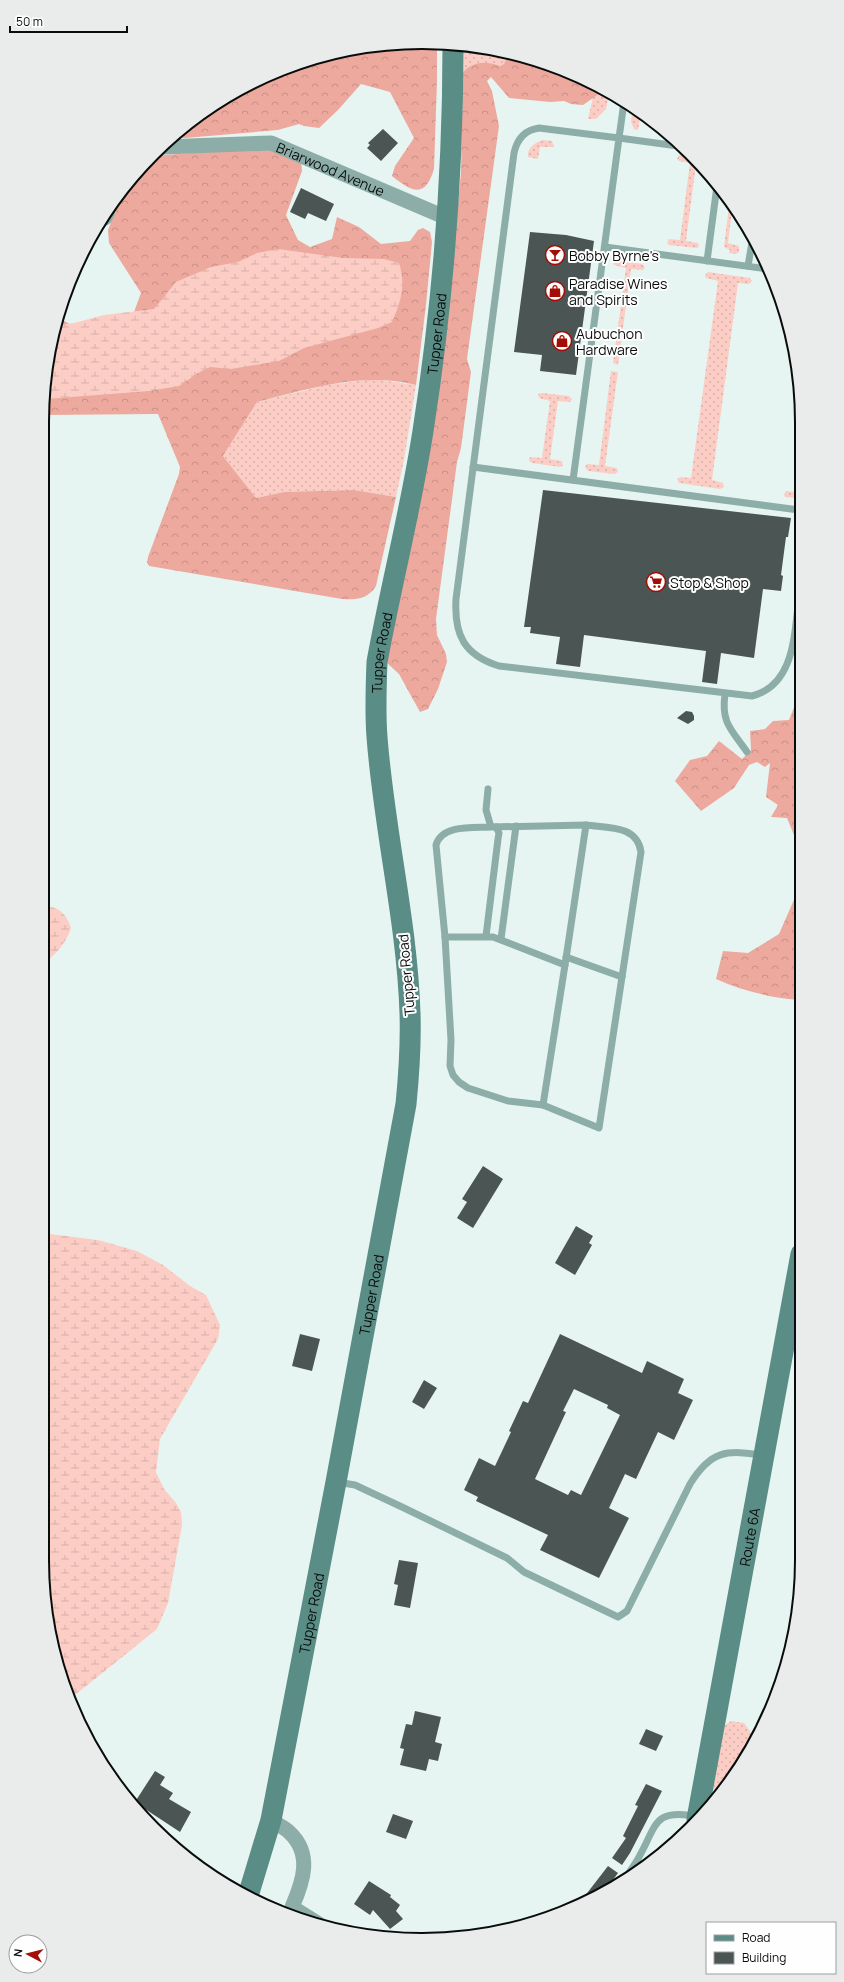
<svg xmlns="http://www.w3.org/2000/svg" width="844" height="1982" font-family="Manrope,sans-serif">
<defs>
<pattern id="grass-dots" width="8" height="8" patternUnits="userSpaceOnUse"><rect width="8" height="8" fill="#fccdc5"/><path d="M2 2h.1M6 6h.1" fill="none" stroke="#d6afa8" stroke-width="1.8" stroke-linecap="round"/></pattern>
<pattern id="forest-crowns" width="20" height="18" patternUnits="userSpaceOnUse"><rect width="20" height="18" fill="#eda99e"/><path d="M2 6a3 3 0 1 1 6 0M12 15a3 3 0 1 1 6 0" fill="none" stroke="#ca9087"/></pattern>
<pattern id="wetland-marsh" width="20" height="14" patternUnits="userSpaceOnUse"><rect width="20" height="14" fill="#fccdc5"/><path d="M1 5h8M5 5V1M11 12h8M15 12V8" fill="none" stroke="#d6afa8"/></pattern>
</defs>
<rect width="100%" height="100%" fill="#e7f5f2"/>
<!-- grass -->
<g fill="url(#grass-dots)">
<path d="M463,45H471L531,59L528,61L519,57L506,59L504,64L500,66C487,61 473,62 463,72Z"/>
<polygon points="600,90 609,94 606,109 596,119 588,119 593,97 599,94"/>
<polygon points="633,106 648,119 640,118 638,130 634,129 631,122"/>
<path d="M543,140L552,141L554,147H540L538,159L528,157C527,148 535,142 543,140Z"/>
<polygon points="679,155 690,156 699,164 696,164 686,241 698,243 699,246 697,248 669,245 667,243 669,239 680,240 690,163 679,161 677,159"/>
<polygon points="729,206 732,210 728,243 739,246 739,252 736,254 729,253 730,250 724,247"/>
<polygon points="617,260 642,264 645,267 643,270 631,269 618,365 613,363 626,268 614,265 613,263"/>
<polygon points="708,272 750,278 752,281 749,284 738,283 712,480 723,483 724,487 720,489 679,483 677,479 681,477 691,478 718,281 706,278 705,275"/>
<polygon points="611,371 618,372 605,466 617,468 618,472 615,474 588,471 585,467 587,464 599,465"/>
<polygon points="374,379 416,385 404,460 396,497 354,490 284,492 256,498 223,456 257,402 327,385"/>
<polygon points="542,393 569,396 572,399 570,402 558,401 550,459 562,461 563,465 560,467 532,463 529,461 530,457 542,458 550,401 539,398 538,394"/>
<polygon points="799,476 799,498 785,497 784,494 786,491 797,492"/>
<polygon points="731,1721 744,1723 750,1731 751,1737 720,1795 713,1790 724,1726"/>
</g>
<!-- forest -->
<g fill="url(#forest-crowns)">
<path d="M397,43L437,44V81L434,169C425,199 412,192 392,176L395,166L414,138L390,92L361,84L338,110L319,128L304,126L299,124L278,130L185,138L173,137L190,121L254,81L323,55Z"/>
<path d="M511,55L528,61L531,59L544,62L600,90L599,94L583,105L571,104L564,101L550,102L509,98L491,77L487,81L492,91L499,126L467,359L471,372L461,448L457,462L436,619L437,635L446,654L447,662L438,689L428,709L420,712L399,674L387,663L451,280L461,172L463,72C474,61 486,61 500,66L504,64L506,59Z"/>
<path d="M261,147L301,160L302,171L286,215L298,240L310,247L332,239L337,217L359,227L381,244L410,241L418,230L423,228L430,232L432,242L426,305L416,385C363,371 308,389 257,402L223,456L256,498L284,492L354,490L396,497L376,586C368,599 356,600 342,599L149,566L147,562L148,557L179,474L180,467L158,414L43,415L59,318L91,336L127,331L141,293L109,243L108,230L124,189L136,172L153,156Z"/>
<polygon points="800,700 800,850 787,818 771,817 778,805 766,797 770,763 765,767 757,762 749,765 734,788 701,811 675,781 690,760 707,756 719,741 742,759 751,750 750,731 765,729 773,721 789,720 796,702"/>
<path d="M800,886V1000C771,998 743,991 716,979L723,951L748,953L779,934Z"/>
</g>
<!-- wetland -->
<g fill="url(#wetland-marsh)">
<path d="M278,249L343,258L384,259L399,263C406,285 401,302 392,322L378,328L304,348L279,361L231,369L210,367L198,373L179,386L149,391L46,399L58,325L74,323L104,315L154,309L176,282L211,267L238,262L257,253Z"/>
<path d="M44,906C59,907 66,913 71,928C66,944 55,955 42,965V907Z"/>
<polygon points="42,1233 98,1240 137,1251 163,1265 190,1286 206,1295 220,1325 218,1339 160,1439 156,1472 164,1489 176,1503 181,1512 182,1525 168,1603 157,1629 75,1695 70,1701 62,1682 42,1560"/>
</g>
<!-- building -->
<g fill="#4b5654" fill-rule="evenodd">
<polygon points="383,129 398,143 381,161 367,148 370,145 368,143"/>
<polygon points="301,188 334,204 326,221 308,213 305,219 290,212"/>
<polygon points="530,232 566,235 594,241 576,375 540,371 542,355 514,352"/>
<polygon points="543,490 791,518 788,537 786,537 781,575 783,576 781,591 763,589 754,658 721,653 717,684 702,682 706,651 584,635 580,667 556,664 560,637 530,633 531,627 524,627"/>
<polygon points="686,711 692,712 694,716 694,720 688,724 677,718"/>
<polygon points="483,1166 503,1179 473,1228 457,1218 467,1202 462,1199"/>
<polygon points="576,1226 593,1236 589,1243 592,1245 575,1275 555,1263"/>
<polygon points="300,1334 320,1339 312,1371 292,1366"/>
<path d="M560,1334L642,1373L647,1361L684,1379L678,1393L693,1400L674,1440L658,1432L636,1479L625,1474L609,1508L629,1518L599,1578L540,1550L548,1535L476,1501L478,1497L464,1490L479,1458L495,1466L511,1432L509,1431L523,1401L528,1403ZM574,1389L608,1405L607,1408L620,1415L581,1495L571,1490L568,1495L535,1479L566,1412L563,1411Z"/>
<polygon points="424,1380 437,1388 424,1409 412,1402"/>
<polygon points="399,1560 418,1563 410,1608 394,1605 398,1585 394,1584"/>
<polygon points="415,1711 441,1717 435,1742 442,1744 438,1761 429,1759 426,1771 400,1765 404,1749 400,1748 406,1724 412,1725"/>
<polygon points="646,1729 663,1736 656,1751 639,1744"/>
<polygon points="155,1771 165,1777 160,1785 173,1793 169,1799 191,1812 180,1832 145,1809 143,1813 133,1805"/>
<polygon points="646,1784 662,1791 630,1853 622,1865 612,1858 626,1838 623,1836 638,1806 635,1805"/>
<polygon points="393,1814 413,1821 406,1839 386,1832"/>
<polygon points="608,1866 618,1873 604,1892 581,1901"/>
<polygon points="369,1881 391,1895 390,1897 400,1905 396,1911 403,1919 390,1929 373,1910 370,1915 354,1904"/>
</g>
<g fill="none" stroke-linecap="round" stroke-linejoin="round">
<!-- lane -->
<g stroke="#8daea8" stroke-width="7">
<polyline points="624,102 619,138 678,146"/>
<polyline points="605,247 768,269"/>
<polyline points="707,261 717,186"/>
<polyline points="748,266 752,242"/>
<polyline points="473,467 799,510"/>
<path d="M573,480L619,138L539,128C525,130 517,139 514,153L456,599C454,635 464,655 499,666L752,696C795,685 794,634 799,598"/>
<path d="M725,694C721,723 731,729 747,752"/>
<path d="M488,789L486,810L491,827L586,825L565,965L493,937H445L436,845C442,824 474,828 491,827"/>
<polyline points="486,936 498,839 499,833 496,827"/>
<polyline points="445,937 451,1040 450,1066 453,1075 459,1082 468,1088 508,1101 543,1105"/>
<polyline points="501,939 516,826"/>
<polyline points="566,957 622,977"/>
<path d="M565,965L543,1105L599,1128L641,852C637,825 608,828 586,825"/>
<path d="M337,1482L355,1485L402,1507L507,1558L524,1572L618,1617L627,1611L690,1484C711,1450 726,1450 763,1455"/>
<path d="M623,1881C629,1872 636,1864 640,1855C657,1824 654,1809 696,1816"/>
</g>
<!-- street -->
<g stroke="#8daea8" stroke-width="15">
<path id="s1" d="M163,147L271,143L447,218"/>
<polyline points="105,218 108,211"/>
<path d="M271,1820C276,1824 284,1827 289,1832C313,1854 303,1882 292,1907L319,1924"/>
</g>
<!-- secondary -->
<g stroke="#5a8d85" stroke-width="21">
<path id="s2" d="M697,1819L801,1254"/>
<path id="s3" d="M248,1896L271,1820L336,1482L406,1104C409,1074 411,1044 410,1013C407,921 384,830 377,737C375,712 376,687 377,662C391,585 411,509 423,431C443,303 453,174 453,45"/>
</g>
</g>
<!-- icons -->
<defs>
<symbol id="bar-ring" viewBox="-11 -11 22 22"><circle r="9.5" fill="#fefefe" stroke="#a30d05" stroke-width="1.5"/><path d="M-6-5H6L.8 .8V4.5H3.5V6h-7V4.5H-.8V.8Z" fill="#a30d05"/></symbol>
<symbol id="shop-ring" viewBox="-11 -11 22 22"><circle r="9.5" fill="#fefefe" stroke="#a30d05" stroke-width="1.5"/><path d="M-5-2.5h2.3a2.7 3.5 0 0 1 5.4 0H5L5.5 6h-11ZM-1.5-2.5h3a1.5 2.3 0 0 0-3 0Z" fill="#a30d05"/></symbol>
<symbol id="supermarket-ring" viewBox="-11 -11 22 22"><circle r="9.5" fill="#fefefe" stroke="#a30d05" stroke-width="1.5"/><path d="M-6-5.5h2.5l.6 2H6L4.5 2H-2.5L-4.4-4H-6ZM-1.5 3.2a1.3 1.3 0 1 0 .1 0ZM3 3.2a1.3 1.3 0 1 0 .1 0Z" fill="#a30d05"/></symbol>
</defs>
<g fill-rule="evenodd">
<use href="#bar-ring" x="544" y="244" width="22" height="22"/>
<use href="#shop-ring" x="544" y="280" width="22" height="22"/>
<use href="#shop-ring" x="551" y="330" width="22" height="22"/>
<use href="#supermarket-ring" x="645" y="571" width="22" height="22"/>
</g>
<g text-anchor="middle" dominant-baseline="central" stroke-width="4" stroke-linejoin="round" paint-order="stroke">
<!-- street labels -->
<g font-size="14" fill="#080d0c" stroke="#fefefe">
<text stroke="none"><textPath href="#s1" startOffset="173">Briarwood Avenue</textPath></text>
<text stroke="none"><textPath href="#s3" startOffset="1586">Tupper Road</textPath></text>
<text stroke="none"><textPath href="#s3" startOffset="1262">Tupper Road</textPath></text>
<text transform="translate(406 975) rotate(-95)">Tupper Road</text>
<text stroke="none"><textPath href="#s3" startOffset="614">Tupper Road</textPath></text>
<text stroke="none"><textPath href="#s2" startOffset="287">Route 6A</textPath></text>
<text stroke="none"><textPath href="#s3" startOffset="290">Tupper Road</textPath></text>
</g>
<!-- poi labels -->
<g font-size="14" fill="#080d0c" stroke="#fefefe" text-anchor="start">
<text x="569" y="255">Bobby Byrne's</text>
<text x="569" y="283">Paradise Wines<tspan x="569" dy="16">and Spirits</tspan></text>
<text x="576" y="333">Aubuchon<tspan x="576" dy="16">Hardware</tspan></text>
<text x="670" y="582">Stop &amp; Shop</text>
</g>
</g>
<!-- crop -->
<path d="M0 0H844V1982H0ZM422 49H422A373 373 0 0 1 795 422V1560A373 373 0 0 1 422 1933H422A373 373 0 0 1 49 1560V422A373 373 0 0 1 422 49Z" fill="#eaebeb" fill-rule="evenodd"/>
<path fill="none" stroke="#080d0c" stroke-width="2" d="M422 49H422A373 373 0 0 1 795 422V1560A373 373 0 0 1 422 1933H422A373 373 0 0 1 49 1560V422A373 373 0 0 1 422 49Z"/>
<!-- legend -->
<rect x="706" y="1922" width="130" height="52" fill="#fefefe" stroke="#9c9e9d"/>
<rect x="714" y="1935" width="20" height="6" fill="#5a8d85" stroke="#9c9e9d"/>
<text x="742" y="1942" font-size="12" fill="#080d0c">Road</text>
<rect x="714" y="1952" width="20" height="12" fill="#4b5654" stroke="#9c9e9d"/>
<text x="742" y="1962" font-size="12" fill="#080d0c">Building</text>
<!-- north arrow -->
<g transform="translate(28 1954) rotate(277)"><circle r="19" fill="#fefefe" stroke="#9c9e9d"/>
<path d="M0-3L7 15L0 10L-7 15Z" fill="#a30d05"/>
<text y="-6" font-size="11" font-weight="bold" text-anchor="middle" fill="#080d0c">N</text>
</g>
<!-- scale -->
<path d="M10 26v6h117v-6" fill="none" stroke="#080d0c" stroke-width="2"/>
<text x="16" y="26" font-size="12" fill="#080d0c" stroke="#fefefe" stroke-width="3" paint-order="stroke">50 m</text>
</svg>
